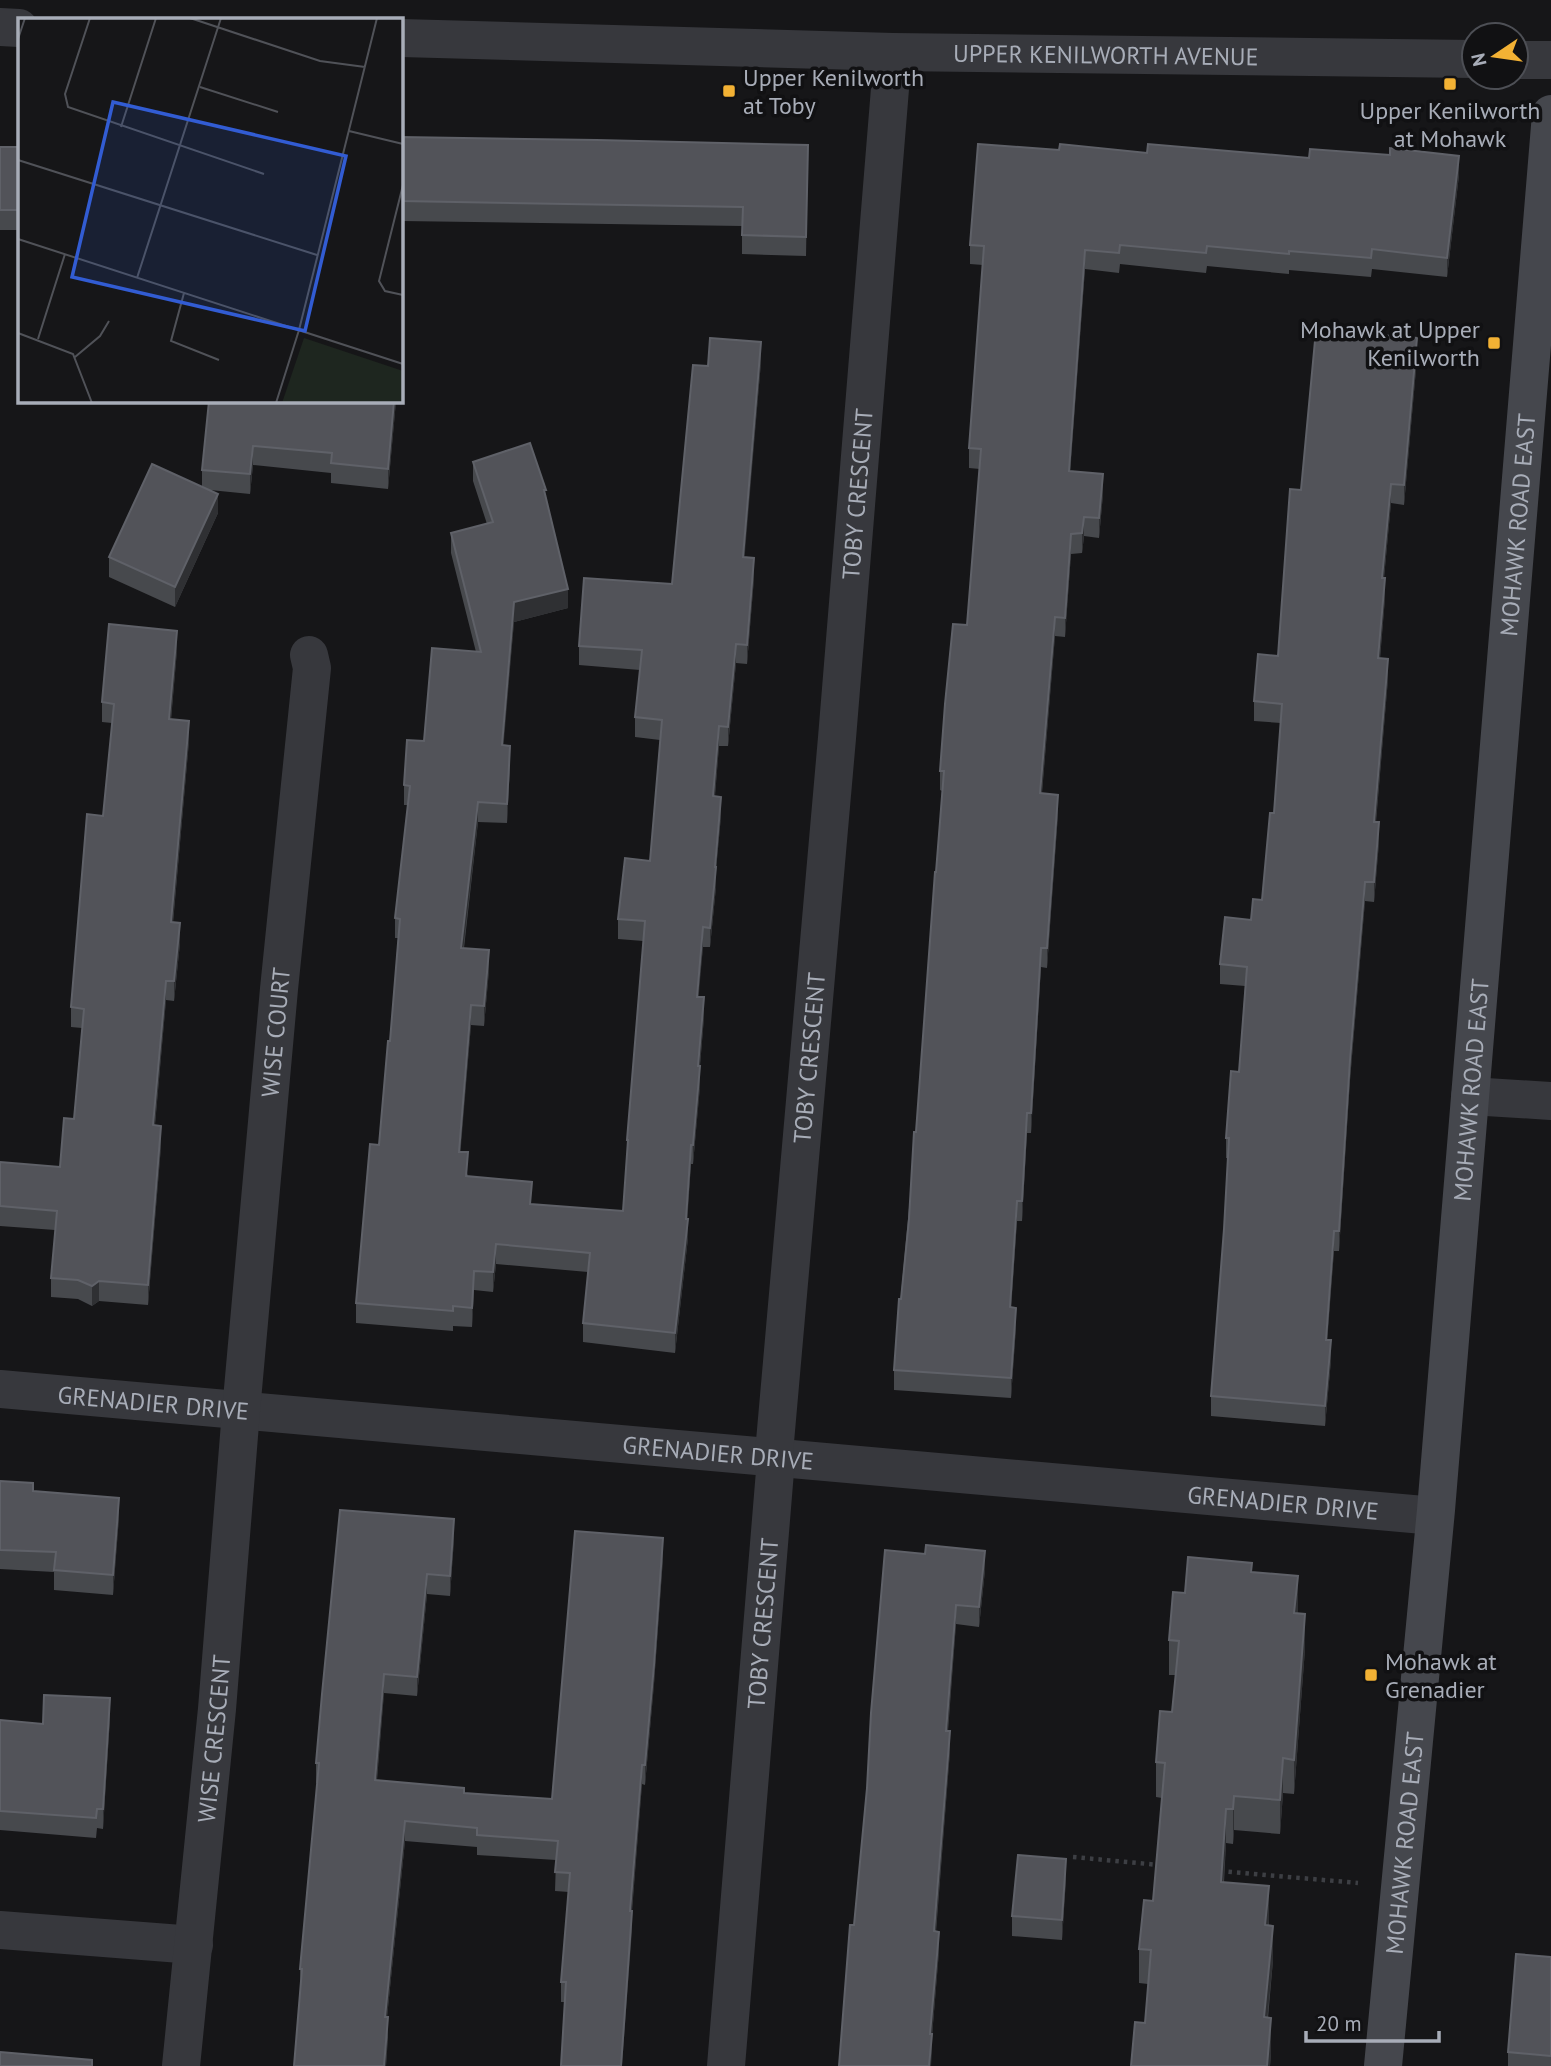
<svg xmlns="http://www.w3.org/2000/svg" width="1551" height="2066" font-family="'PT Sans',sans-serif">
<rect width="100%" height="100%" fill="#161618"/>
<g fill="none" stroke-linecap="round" stroke-linejoin="round">
<!-- path -->
<g stroke="#3d3f44" stroke-width="4.5" stroke-dasharray="3.5 5" stroke-linecap="butt">
<polyline points="1073,1857 1159,1865"/>
<polyline points="1220,1871 1358,1883"/>
</g>
<!-- minor -->
<g stroke="#37383d" stroke-width="38">
<polyline points="1470,1096 1551,1101"/>
<path id="s1" d="M0,1389L1435,1516"/>
<polyline points="0,1930 194,1945"/>
<path id="s2" d="M181,2066L217,1709L241,1411L279,989L312,668L309,655"/>
<path id="s3" d="M726,2066L776,1459L774,1453L837,738L893,52"/>
</g>
<!-- tertiary -->
<g stroke="#37383d" stroke-width="38">
<polyline points="0,27 19,28"/>
<path id="s4" d="M401,38L893,52L1474,59"/>
<polyline points="1516,60 1551,60"/>
</g>
<!-- secondary -->
<path stroke="#45474d" stroke-width="38" id="s5" d="M1383,2066L1436,1510L1551,114"/>
</g>
<!-- wall -->
<g fill="#47494d">
<polygon points="401,137 808,145 806,256 742,254 742,226 401,221"/>
<rect x="0" y="147" width="19" height="83"/>
<polygon points="1059,150 1147,153 1459,175 1447,277 1372,269 1371,277 1289,270 1289,274 1207,266 1206,273 1120,264 1119,273 1085,269 1070,471 1103,494 1099,538 1084,536 1082,553 1071,554 1065,637 1055,636 1042,793 1058,814 1047,968 1041,967 1031,1133 1027,1133 1022,1221 1017,1221 1011,1307 1016,1327 1011,1398 894,1390 894,1370 916,1132 942,791 940,790 940,771 967,625 980,469 969,468 969,448 983,265 970,264 970,245"/>
<polygon points="1417,358 1404,505 1391,503 1384,578 1385,598 1380,659 1388,679 1376,822 1379,842 1374,902 1365,901 1350,1080 1339,1251 1334,1251 1327,1340 1331,1360 1325,1426 1211,1416 1211,1396 1224,1229 1228,1158 1226,1158 1226,1138 1239,1072 1245,986 1220,984 1220,964 1251,920 1262,900 1274,813 1281,723 1254,721 1254,701 1278,656 1301,490"/>
<polygon points="761,362 744,557 754,578 747,664 736,663 728,746 719,746 715,796 721,816 716,870 716,887 710,947 703,947 698,997 704,1017 700,1066 700,1086 693,1164 691,1164 687,1219 688,1238 675,1353 583,1342 583,1323 588,1272 496,1264 493,1292 474,1290 472,1327 453,1326 453,1331 356,1323 356,1303 379,1145 390,1041 398,938 395,938 395,918 408,805 404,805 404,785 424,741 476,652 451,553 451,533 487,524 473,481 473,462 546,497 568,608 514,622 503,745 510,765 507,823 478,822 464,948 489,970 484,1026 471,1025 460,1152 468,1176 532,1204 623,1211 627,1159 627,1140 643,941 618,939 618,919 650,861 660,740 635,737 635,717 640,670 579,665 579,646 672,584 708,366"/>
<polygon points="209,401 396,401 388,489 331,483 331,473 253,465 250,494 210,490 218,513 175,607 109,577 109,557 202,487 202,470"/>
<polygon points="177,650 171,720 189,741 173,923 180,943 174,1001 166,1000 155,1125 161,1146 148,1305 99,1301 92,1306 78,1299 51,1297 51,1278 55,1230 0,1226 0,1162 60,1167 74,1119 82,1028 71,1027 71,1007 103,816 112,723 102,722 102,702"/>
<polygon points="0,1481 119,1517 113,1595 54,1590 54,1572 0,1569"/>
<polygon points="454,1539 450,1596 427,1594 417,1696 384,1693 377,1780 464,1793 552,1799 663,1558 654,1684 645,1785 642,1784 632,1911 632,1931 565,2002 561,2002 561,1982 569,1892 555,1891 556,1860 477,1855 477,1847 405,1841 387,2017 388,2037 386,2066 294,2066 301,1989 300,1969 318,1783 316,1783 316,1763 322,1694"/>
<polygon points="925,1554 985,1570 979,1627 956,1624 948,1731 950,1751 936,1932 939,1951 932,2036 932,2054 854,1925"/>
<polygon points="1252,1572 1298,1614 1305,1649 1294,1794 1283,1793 1280,1834 1234,1830 1233,1844 1226,1843 1224,1882 1269,1921 1269,1925 1273,1960 1268,2018 1271,2053 1270,2066 1131,2066 1145,2023 1148,1984 1139,1983 1139,1949 1153,1901 1162,1798 1156,1797 1156,1762 1172,1712 1176,1675 1169,1675 1169,1640 1185,1593"/>
<polygon points="110,1718 103,1829 97,1828 96,1838 0,1830 0,1720 43,1724"/>
<polygon points="1066,1878 1062,1940 1012,1936 1012,1916"/>
<polygon points="1551,1957 1551,2066 1508,2066 1508,2052"/>
</g>
<!-- shaded-wall -->
<g fill="#2f3033">
<polygon points="1459,156 1459,175 1447,277 1447,258"/>
<polygon points="1085,250 1085,269 1069,490 1069,471"/>
<polygon points="1417,338 1417,358 1404,505 1404,485"/>
<polygon points="761,342 761,362 743,577 743,557"/>
<polygon points="394,401 396,401 388,489 388,469"/>
<polygon points="253,446 253,465 250,494 250,474"/>
<polygon points="1103,474 1103,494 1099,538 1099,518"/>
<polygon points="1391,484 1391,503 1382,598 1382,578"/>
<polygon points="218,494 218,513 175,607 175,587"/>
<polygon points="1084,517 1084,536 1082,553 1082,533"/>
<polygon points="1071,534 1071,554 1065,637 1065,618"/>
<polygon points="754,558 754,578 747,664 747,645"/>
<polygon points="1385,578 1385,598 1378,678 1378,658"/>
<polygon points="568,589 568,608 514,622 502,765 502,745 514,602"/>
<polygon points="1055,617 1055,636 1040,813 1040,793"/>
<polygon points="177,631 177,650 169,739 169,719"/>
<polygon points="736,644 736,663 728,746 728,727"/>
<polygon points="1388,659 1388,679 1374,841 1374,822"/>
<polygon points="189,721 189,741 171,942 171,922"/>
<polygon points="719,726 719,746 713,816 713,796"/>
<polygon points="510,746 510,765 507,823 507,804"/>
<polygon points="1058,795 1058,814 1047,968 1047,948"/>
<polygon points="721,797 721,816 716,870 716,887 710,947 710,928"/>
<polygon points="478,802 478,822 461,968 461,948"/>
<polygon points="1379,822 1379,842 1374,902 1374,882"/>
<polygon points="1365,882 1365,901 1350,1080 1339,1251 1339,1231 1350,1060"/>
<polygon points="180,923 180,943 174,1001 174,981"/>
<polygon points="703,927 703,947 697,1016 697,997"/>
<polygon points="1041,948 1041,967 1031,1133 1031,1113"/>
<polygon points="489,950 489,970 484,1026 484,1006"/>
<polygon points="166,981 166,1000 153,1145 153,1125"/>
<polygon points="704,997 704,1017 698,1086 698,1066"/>
<polygon points="471,1005 471,1025 459,1171 459,1152"/>
<polygon points="700,1066 700,1086 693,1164 693,1145"/>
<polygon points="1027,1113 1027,1133 1022,1221 1022,1201"/>
<polygon points="161,1126 161,1146 148,1305 148,1285"/>
<polygon points="691,1145 691,1164 687,1227 688,1219 688,1238 675,1353 675,1333 686,1219"/>
<polygon points="1017,1201 1017,1221 1010,1327 1010,1307"/>
<polygon points="1334,1231 1334,1251 1326,1359 1326,1340"/>
<polygon points="496,1244 496,1264 493,1292 493,1272"/>
<polygon points="474,1271 474,1290 472,1327 472,1308"/>
<polygon points="99,1281 99,1301 92,1306 92,1286"/>
<polygon points="1016,1308 1016,1327 1011,1398 1011,1378"/>
<polygon points="1331,1340 1331,1360 1325,1426 1325,1406"/>
<polygon points="119,1498 119,1517 113,1595 113,1575"/>
<polygon points="454,1519 454,1539 450,1596 450,1576"/>
<polygon points="663,1538 663,1558 654,1684 645,1785 645,1765"/>
<polygon points="985,1551 985,1570 979,1627 979,1607"/>
<polygon points="427,1574 427,1594 417,1696 417,1677"/>
<polygon points="1298,1576 1298,1611 1294,1648 1294,1613"/>
<polygon points="956,1605 956,1624 946,1750 946,1731"/>
<polygon points="1305,1614 1305,1649 1294,1794 1294,1760"/>
<polygon points="384,1674 384,1693 375,1799 375,1780"/>
<polygon points="110,1698 110,1718 103,1829 103,1809"/>
<polygon points="950,1731 950,1751 934,1951 934,1931"/>
<polygon points="1283,1758 1283,1793 1280,1834 1280,1800"/>
<polygon points="642,1765 642,1784 630,1931 630,1911"/>
<polygon points="1234,1796 1234,1830 1233,1844 1233,1809"/>
<polygon points="1226,1809 1226,1843 1221,1916 1221,1882"/>
<polygon points="405,1821 405,1841 385,2037 385,2017"/>
<polygon points="1066,1859 1066,1878 1062,1940 1062,1920"/>
<polygon points="1269,1886 1269,1921 1265,1960 1265,1925"/>
<polygon points="632,1911 632,1931 622,2066 621,2066"/>
<polygon points="1273,1926 1273,1960 1264,2052 1264,2017"/>
<polygon points="939,1932 939,1951 932,2036 932,2054 931,2066 929,2066 930,2034"/>
<polygon points="388,2017 386,2066 384,2066"/>
<polygon points="1271,2018 1271,2053 1270,2066 1267,2066"/>
</g>
<!-- building -->
<g fill="#525359" stroke="#5f6168" stroke-width="2">
<polygon points="401,137 597,140 808,145 806,237 742,235 743,207 401,201"/>
<polygon points="978,144 1059,150 1060,144 1147,153 1148,144 1309,158 1310,149 1390,155 1390,148 1459,156 1447,258 1372,249 1371,258 1289,251 1289,254 1207,246 1206,253 1120,245 1119,253 1085,250 1069,471 1103,474 1099,518 1084,517 1082,533 1071,534 1065,618 1055,617 1040,793 1058,795 1047,948 1041,948 1031,1113 1027,1113 1022,1201 1017,1201 1010,1307 1016,1308 1011,1378 894,1370 899,1299 901,1299 909,1219 914,1132 916,1132 935,872 936,872 944,771 940,771 945,704 953,624 967,625 981,449 969,448 984,246 970,245"/>
<rect x="0" y="147" width="19" height="63"/>
<polygon points="1316,330 1417,338 1404,485 1391,484 1382,578 1385,578 1378,658 1388,659 1374,822 1379,822 1374,882 1365,882 1350,1060 1339,1231 1334,1231 1326,1340 1331,1340 1325,1406 1211,1396 1224,1229 1229,1138 1226,1138 1231,1071 1239,1072 1247,967 1220,964 1225,917 1251,920 1253,899 1262,900 1270,813 1274,813 1282,704 1254,701 1258,654 1278,656 1290,489 1301,490"/>
<polygon points="710,338 761,342 743,557 754,558 747,645 736,644 728,727 719,726 713,796 721,797 715,867 716,867 710,928 703,927 697,997 704,997 698,1066 700,1066 693,1145 691,1145 686,1219 688,1219 675,1333 583,1323 590,1253 496,1244 493,1272 474,1271 472,1308 453,1306 453,1311 356,1303 370,1144 379,1145 388,1041 390,1041 400,919 395,918 410,786 404,785 407,740 424,741 432,648 481,652 451,533 493,522 473,462 530,443 546,490 544,490 568,589 514,602 502,745 510,746 507,804 478,802 461,948 489,950 484,1006 471,1005 459,1152 468,1152 466,1176 532,1182 530,1204 623,1211 628,1140 627,1140 645,921 618,919 625,858 650,861 662,720 635,717 642,650 579,646 584,578 672,584 693,365 708,366"/>
<polygon points="209,401 394,401 388,469 331,463 332,453 253,446 250,474 202,470"/>
<polygon points="152,464 218,494 175,587 109,557"/>
<polygon points="109,624 177,631 169,719 189,721 171,922 180,923 174,981 166,981 153,1125 161,1126 148,1285 99,1281 92,1286 78,1280 51,1278 57,1211 0,1206 0,1162 60,1167 64,1118 74,1119 84,1009 71,1007 87,814 103,816 114,704 102,702"/>
<polygon points="0,1481 33,1483 33,1491 119,1498 113,1575 54,1570 56,1552 0,1550"/>
<polygon points="340,1510 454,1519 450,1576 427,1574 417,1677 384,1674 375,1780 464,1788 464,1793 552,1799 575,1531 663,1538 654,1665 645,1765 642,1765 630,1911 632,1911 621,2066 561,2066 566,1982 561,1982 570,1873 555,1872 558,1841 477,1835 477,1828 405,1821 385,2017 388,2017 384,2066 294,2066 302,1969 300,1969 319,1763 316,1763 322,1694"/>
<polygon points="926,1545 985,1551 979,1607 956,1605 946,1731 950,1731 934,1931 939,1932 930,2034 932,2034 929,2066 839,2066 850,1925 854,1925 867,1788 871,1713 885,1550 925,1554"/>
<polygon points="1188,1557 1252,1563 1251,1572 1298,1576 1294,1613 1305,1614 1294,1760 1283,1758 1280,1800 1234,1796 1233,1809 1226,1809 1221,1882 1269,1886 1265,1925 1273,1926 1264,2017 1271,2018 1267,2066 1131,2066 1135,2022 1145,2023 1151,1950 1139,1949 1144,1900 1153,1901 1165,1763 1156,1762 1160,1711 1172,1712 1179,1641 1169,1640 1173,1592 1185,1593"/>
<polygon points="44,1695 110,1698 103,1809 97,1809 96,1818 0,1811 0,1720 43,1724"/>
<polygon points="1018,1855 1066,1859 1062,1920 1012,1916"/>
<polygon points="1516,1954 1551,1957 1551,2056 1508,2052"/>
<polygon points="0,2052 92,2060 92,2066 0,2066"/>
</g>
<!-- markers -->
<g fill="#f2b134" stroke="#111113" stroke-width="2.5">
<rect x="1443" y="77" width="14" height="14" rx="3.5"/>
<rect x="722" y="84" width="14" height="14" rx="3.5"/>
<rect x="1487" y="336" width="14" height="14" rx="3.5"/>
<rect x="1364" y="1668" width="14" height="14" rx="3.5"/>
</g>
<g text-anchor="middle" dominant-baseline="central" stroke-width="7" stroke-linejoin="round" paint-order="stroke">
<!-- street labels -->
<g font-size="24" fill="#a8adb8" stroke="#111113">
<text stroke="none"><textPath href="#s4" startOffset="705">UPPER KENILWORTH AVENUE</textPath></text>
<text stroke="none"><textPath href="#s3" startOffset="1578">TOBY CRESCENT</textPath></text>
<text stroke="none"><textPath href="#s5" startOffset="1547">MOHAWK ROAD EAST</textPath></text>
<text stroke="none"><textPath href="#s2" startOffset="1038">WISE COURT</textPath></text>
<text stroke="none"><textPath href="#s3" startOffset="1012">TOBY CRESCENT</textPath></text>
<text stroke="none"><textPath href="#s5" startOffset="980">MOHAWK ROAD EAST</textPath></text>
<text stroke="none"><textPath href="#s1" startOffset="154">GRENADIER DRIVE</textPath></text>
<text stroke="none"><textPath href="#s1" startOffset="721">GRENADIER DRIVE</textPath></text>
<text stroke="none"><textPath href="#s1" startOffset="1288">GRENADIER DRIVE</textPath></text>
<text stroke="none"><textPath href="#s3" startOffset="444">TOBY CRESCENT</textPath></text>
<text stroke="none"><textPath href="#s2" startOffset="329">WISE CRESCENT</textPath></text>
<text stroke="none"><textPath href="#s5" startOffset="224">MOHAWK ROAD EAST</textPath></text>
</g>
<!-- poi labels -->
<g font-size="24" fill="#a8adb8" stroke="#111113" text-anchor="start">
<text x="743" y="77">Upper Kenilworth<tspan x="743" dy="28">at Toby</tspan></text>
<text x="1450" y="110" text-anchor="middle">Upper Kenilworth<tspan x="1450" dy="28">at Mohawk</tspan></text>
<text x="1480" y="329" text-anchor="end">Mohawk at Upper<tspan x="1480" dy="28">Kenilworth</tspan></text>
<text x="1385" y="1661">Mohawk at<tspan x="1385" dy="28">Grenadier</tspan></text>
</g>
</g>
<!-- overview -->
<g transform="translate(18 18)">
<rect width="385" height="385" fill="#161618"/>
<path d="M286,320L385,353V385H264Z" fill="#1e261f"/>
<path fill="none" stroke="#505258" stroke-width="2" d="M72,0L47,76L50,89L246,156M172,0L302,43L347,49M0,21L7,0M182,69L260,94M103,109L138,0M331,113L385,126M0,142L299,237M385,167L361,263L367,273L385,277M0,221L385,346M119,260L203,0M166,275L153,323L201,342M0,315L55,336L74,385M20,321L47,236M57,339L82,318L91,303M82,385H120M258,385L281,312L359,0"/>
<path fill="#325cd3" fill-opacity="0.15" stroke="#325cd3" stroke-width="3.5" d="M95,84L328,138L287,313L54,259Z"/>
<rect width="385" height="385" fill="none" stroke="#a8adb8" stroke-width="3.5"/>
</g>
<!-- north arrow -->
<g transform="translate(1495 56) rotate(257)"><circle r="33" fill="#111113" stroke="#4d4f55" stroke-width="2"/>
<path d="M0-5L12 26L0 18L-12 26Z" fill="#f2b134"/>
<text y="-10" font-size="19" font-weight="bold" text-anchor="middle" fill="#a8adb8">N</text>
</g>
<!-- scale -->
<path d="M1306 2031v10h133v-10" fill="none" stroke="#a8adb8" stroke-width="3.5"/>
<text x="1316" y="2031" font-size="21" fill="#a8adb8" stroke="#111113" stroke-width="5" paint-order="stroke">20 m</text>
</svg>
